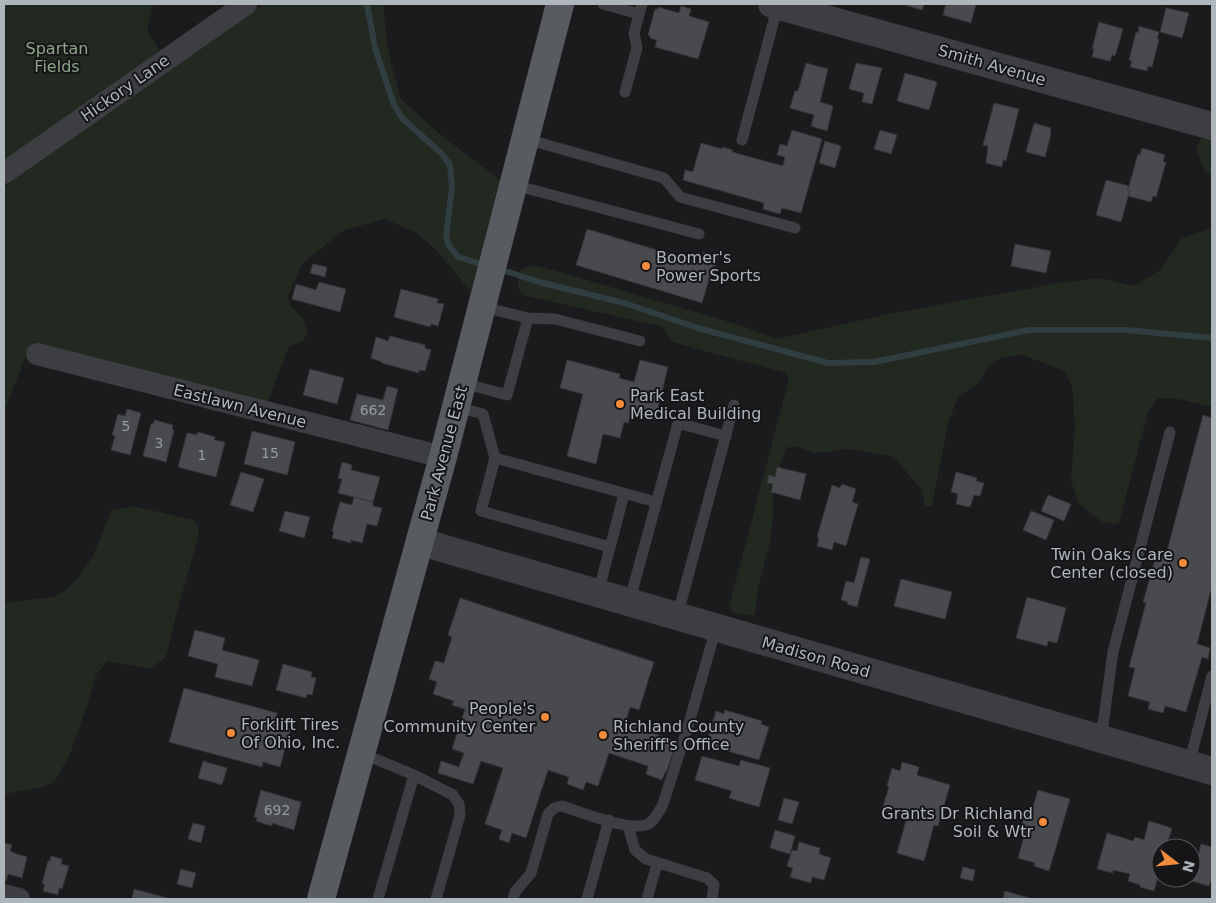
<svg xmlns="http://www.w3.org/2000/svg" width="1216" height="903" font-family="'DejaVu Sans',sans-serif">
<rect width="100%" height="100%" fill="#1b1b1d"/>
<!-- green -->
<g fill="#212920">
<polygon points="4,4 153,4 147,31 160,51 4,161"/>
<polygon points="264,4 383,4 387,45 400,98 442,136 500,180 471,292 438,252 417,233 385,219 344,230 302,264 288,296 290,305 303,318 308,334 302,341 289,347 267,403 31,343 4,412 4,187 169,68"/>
<polygon points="1202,137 1212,140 1212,176 1204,170 1196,148"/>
<path d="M1212,228V407L1174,398H1158L1148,412L1119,523L1115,524L1101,521L1079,504L1071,481L1075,427L1072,386L1064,371L1023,355L1002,357L989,366L977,384L958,397L949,420L932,506L929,507L925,505L921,489L894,457L848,449L816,453L795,446L786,448L773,486V516L770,542L758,588L755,615C745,615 735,616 729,607L789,379L786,373L672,342L663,327L523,295C515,286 518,280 521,270L530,266H539L736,324L777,339L894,313L1060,283L1099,278L1134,286L1160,270L1182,238Z"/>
<polygon points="133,506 193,520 198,528 198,538 178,608 166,657 150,669 107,661 96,675 87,706 70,754 54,782 39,788 4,794 4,603 54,597 67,589 81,574 93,556 111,511"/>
</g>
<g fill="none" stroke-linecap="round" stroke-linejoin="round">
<!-- stream -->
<g stroke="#303e42" stroke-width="6">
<polyline points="367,4 375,48 394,105 403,119 441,153 450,165 452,187 446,236 449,246 458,257 487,266"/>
<polyline points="499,269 539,282 624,303 698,328 828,363 874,362 1029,330 1126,330 1212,338"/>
</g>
</g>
<!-- building -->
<g fill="#484a4d" stroke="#353639">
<polygon points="906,4 924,4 922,10 905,5"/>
<polygon points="946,4 976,4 971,23 943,15"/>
<polygon points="681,6 691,9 689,16 709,22 698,59 655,47 657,40 650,38 650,36 648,35 655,9 658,9 658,7 679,13"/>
<polygon points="1166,8 1189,13 1182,38 1160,32"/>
<polygon points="1099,22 1123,29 1115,56 1112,55 1110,61 1092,57 1094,49 1092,49"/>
<polygon points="1139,26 1159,32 1157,39 1159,39 1152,67 1148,66 1147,71 1130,67 1132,61 1129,60 1136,32 1138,33"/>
<polygon points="806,63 828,69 820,102 833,106 827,131 811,126 814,115 790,108 795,91 798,91"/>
<polygon points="856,63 882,68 872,104 862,102 864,93 849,89"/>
<polygon points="905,73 937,82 929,110 897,101"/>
<polygon points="994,103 1019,109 1006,161 1003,160 1002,167 986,163 988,146 983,145"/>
<polygon points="1034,123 1051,128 1050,134 1051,134 1045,157 1026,152"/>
<polygon points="792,130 822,139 801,213 782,208 780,214 763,209 764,203 683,180 685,170 693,172 701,143 722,149 722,147 733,150 732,152 783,166 785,157 777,155 780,144 787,146"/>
<polygon points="880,130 897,135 891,154 874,149"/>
<polygon points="825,141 841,146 835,168 819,163"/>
<polygon points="1142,148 1165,155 1163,162 1166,162 1156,197 1153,196 1151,202 1128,196 1130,190 1127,190 1129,186 1138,154 1140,155"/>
<polygon points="1106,180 1129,186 1127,190 1130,190 1121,222 1096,215"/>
<polygon points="587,229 700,263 703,252 718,256 715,267 713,266 702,303 576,265"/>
<polygon points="1015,244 1051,251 1046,273 1011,266"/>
<polygon points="313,264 327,267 325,277 310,273"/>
<polygon points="319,282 346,289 340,312 292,299 296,284 316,290"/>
<polygon points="401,289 438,299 437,303 444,304 438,326 431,324 430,327 394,317"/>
<polygon points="390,336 425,345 425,348 431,350 425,371 419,370 419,373 382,363 382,362 371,358 376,337 388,341"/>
<polygon points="567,360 620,374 619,378 634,382 640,360 668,367 655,420 631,414 628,423 624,422 620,438 603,434 596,464 567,456 583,394 560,388"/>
<polygon points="310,369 344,378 337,404 303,395"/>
<polygon points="387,386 398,389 388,430 350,420 357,394 383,400"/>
<polygon points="127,409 141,413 130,455 111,450 115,436 112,435 118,414 125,416"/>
<polygon points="1203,415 1212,418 1212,560 1211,565 1212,566 1212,586 1197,644 1210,648 1208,659 1202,657 1186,712 1165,706 1163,713 1148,709 1150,702 1128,696 1135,668 1129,667 1146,603 1143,602 1158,549 1167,551"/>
<polygon points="155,420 173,425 172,429 174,430 166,462 143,456 151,424 153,424"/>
<polygon points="252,431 295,442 287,475 244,464"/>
<polygon points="198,432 215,437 214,440 225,442 216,477 178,467 187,433 197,435"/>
<polygon points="342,462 352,465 351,470 380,477 373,502 338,493 342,479 338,478"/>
<polygon points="777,467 806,474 800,500 771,492 773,484 767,483 769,475 775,477"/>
<polygon points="241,472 264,479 253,512 230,505"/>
<polygon points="956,472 977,478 976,481 984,483 980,496 974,495 970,507 956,504 958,494 951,492"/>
<polygon points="842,484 856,489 852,502 858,504 846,546 834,542 832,550 817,546 819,538 817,537 832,485 840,488"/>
<polygon points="1048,495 1071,504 1064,521 1041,511"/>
<polygon points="354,497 373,502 373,506 382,508 377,526 367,524 362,543 351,540 351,543 332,538 334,532 332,531 340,502 352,505"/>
<polygon points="285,511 310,517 304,538 279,531"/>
<polygon points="1031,511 1054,520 1046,540 1023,530"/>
<polygon points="861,557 870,559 857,607 847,604 848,602 841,600 846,581 854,583"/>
<polygon points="901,579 952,592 945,619 894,606"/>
<polygon points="1027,597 1066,608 1057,643 1048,641 1047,646 1016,638"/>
<polygon points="460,598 654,662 639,710 630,707 625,724 677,741 666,773 665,772 662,780 646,774 648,766 609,753 598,786 586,782 583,790 567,784 569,777 548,770 526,838 512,833 509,843 499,839 502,830 485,824 503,768 481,761 473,784 438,773 441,761 459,767 464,753 452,749 465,709 452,705 454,701 433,694 437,682 429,679 435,661 444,663 452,637 448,635"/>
<polygon points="195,630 225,638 222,650 259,660 252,686 215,677 218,664 188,656"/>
<polygon points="283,664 312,672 311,677 316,678 312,695 307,694 306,698 276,690"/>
<polygon points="184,688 277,713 276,719 292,724 280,767 263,762 262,767 169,742"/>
<polygon points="725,710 762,721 761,724 769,727 759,760 706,745 716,711 724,714"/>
<polygon points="702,756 739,766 741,760 770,768 759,807 729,798 732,791 695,780"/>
<polygon points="203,761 227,768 222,785 198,778"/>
<polygon points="902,762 919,767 917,775 950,785 938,826 934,825 924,861 897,853 907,817 882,810 889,787 887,786 892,768 900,771"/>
<polygon points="261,790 301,802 294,830 272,823 272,826 256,821 257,818 254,817"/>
<polygon points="1038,790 1070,799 1049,871 1034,866 1035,863 1018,858 1025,833 1020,832 1025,811 1031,813"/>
<polygon points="784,798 799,802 792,824 778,820"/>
<polygon points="1149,821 1172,828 1166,848 1161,848 1161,867 1154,891 1140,887 1140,885 1128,881 1130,874 1113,870 1113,873 1097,869 1107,833 1133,841 1135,837 1144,840"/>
<polygon points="193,823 205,826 201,843 188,839"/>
<polygon points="775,830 795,836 790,854 770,848"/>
<polygon points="799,842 820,848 819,854 831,858 824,880 812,877 811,883 790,877 793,868 787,866 792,850 797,851"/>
<polygon points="4,843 12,845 10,851 14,853 27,857 22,878 8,874 6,881 4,881"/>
<polygon points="1201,844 1212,847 1212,877 1209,886 1192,881"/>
<polygon points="51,856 62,859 61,864 69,866 62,889 59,888 58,895 43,891 45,884 42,884 48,861 50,861"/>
<polygon points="963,867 975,870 973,881 960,878"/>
<polygon points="181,869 196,873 192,888 177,884"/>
<polygon points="134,889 168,898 168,899 132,899"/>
<polygon points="1005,891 1033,899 1003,899"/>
</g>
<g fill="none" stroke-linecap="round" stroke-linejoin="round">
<!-- service -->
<g stroke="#3c3e42" stroke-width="11">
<polyline points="603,4 639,14"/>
<polyline points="625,92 637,48 634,33 642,4"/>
<polyline points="526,139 664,178 680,197 795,228"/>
<polyline points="742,140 778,5"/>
<polyline points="514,185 699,234"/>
<polyline points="483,307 528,318 555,319 640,341"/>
<polyline points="463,383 507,395 528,318"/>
<polyline points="457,407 483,414 495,458"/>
<polyline points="610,547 481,511 495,458 656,502"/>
<polyline points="598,593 624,494"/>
<polyline points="629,603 678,423 726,436"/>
<polyline points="677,617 734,405"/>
<polyline points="1101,739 1113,652 1170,432"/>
<polyline points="361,753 414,775 453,795 459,804 460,815 436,899"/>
<polyline points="1189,764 1212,676"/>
<polyline points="628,826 635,850 646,859 707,878 714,885 712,899"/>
<polyline points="378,899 414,775"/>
<path d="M513,899L515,892L531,873L548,814L554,808L562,806C581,812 634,834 650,823C656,818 660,810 663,804L689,723L716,628"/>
<polyline points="587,899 609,820"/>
<polyline points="647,899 657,864"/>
</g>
<!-- minor -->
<g stroke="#3c3e42" stroke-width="22">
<polyline points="4,173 246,4"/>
<polyline points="37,354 443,457"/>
<polyline points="4,895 19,899"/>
</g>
<!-- tertiary -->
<g stroke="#3c3e42" stroke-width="28">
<polyline points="772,4 1212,126"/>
<polyline points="421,542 1212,771"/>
</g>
<!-- primary -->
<polyline stroke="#585c61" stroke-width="28" points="321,899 443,457 560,4"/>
</g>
<!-- markers -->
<g fill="#f38b3d" stroke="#161618" stroke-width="2">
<circle cx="646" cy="266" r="5"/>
<circle cx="620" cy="404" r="5"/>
<circle cx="1183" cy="563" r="5"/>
<circle cx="545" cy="717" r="5"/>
<circle cx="231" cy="733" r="5"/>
<circle cx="603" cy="735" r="5"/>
<circle cx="1043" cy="822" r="5"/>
</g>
<g text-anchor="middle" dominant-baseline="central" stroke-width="4" stroke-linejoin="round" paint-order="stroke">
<!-- number labels -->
<g font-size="14" fill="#949ba1">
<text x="373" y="410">662</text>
<text x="126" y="426">5</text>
<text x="159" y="443">3</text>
<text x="270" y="453">15</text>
<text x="202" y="455">1</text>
<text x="277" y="810">692</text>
</g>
<!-- park labels -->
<g font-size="16" fill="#8ba785" stroke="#161618">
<text x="57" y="48">Spartan<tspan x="57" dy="18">Fields</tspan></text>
</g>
<!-- street labels -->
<g font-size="16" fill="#aeb6bd" stroke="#161618">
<text transform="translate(992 65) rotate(16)">Smith Avenue</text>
<text transform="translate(125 88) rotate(-35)">Hickory Lane</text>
<text transform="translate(240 406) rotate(14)">Eastlawn Avenue</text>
<text transform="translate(444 453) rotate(-75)">Park Avenue East</text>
<text transform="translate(816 657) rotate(16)">Madison Road</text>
</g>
<!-- poi labels -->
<g font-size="16" fill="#aeb6bd" stroke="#161618" text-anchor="start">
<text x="656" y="257">Boomer's<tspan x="656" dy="18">Power Sports</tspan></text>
<text x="630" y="395">Park East<tspan x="630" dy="18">Medical Building</tspan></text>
<text x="1173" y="554" text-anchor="end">Twin Oaks Care<tspan x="1173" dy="18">Center (closed)</tspan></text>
<text x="535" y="708" text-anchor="end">People's<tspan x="535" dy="18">Community Center</tspan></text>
<text x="241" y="724">Forklift Tires<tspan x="241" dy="18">Of Ohio, Inc.</tspan></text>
<text x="613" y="726">Richland County<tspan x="613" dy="18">Sheriff's Office</tspan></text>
<text x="1033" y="813" text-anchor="end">Grants Dr Richland<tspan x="1033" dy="18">Soil &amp; Wtr</tspan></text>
</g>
</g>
<!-- border -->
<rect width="1216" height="903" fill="none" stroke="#aeb6bd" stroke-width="10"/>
<!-- north arrow -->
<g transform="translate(1176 863) rotate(106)"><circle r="24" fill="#161618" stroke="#53565a"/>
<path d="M0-4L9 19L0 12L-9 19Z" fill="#f38b3d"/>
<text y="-8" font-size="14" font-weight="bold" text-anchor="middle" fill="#aeb6bd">N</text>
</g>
</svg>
